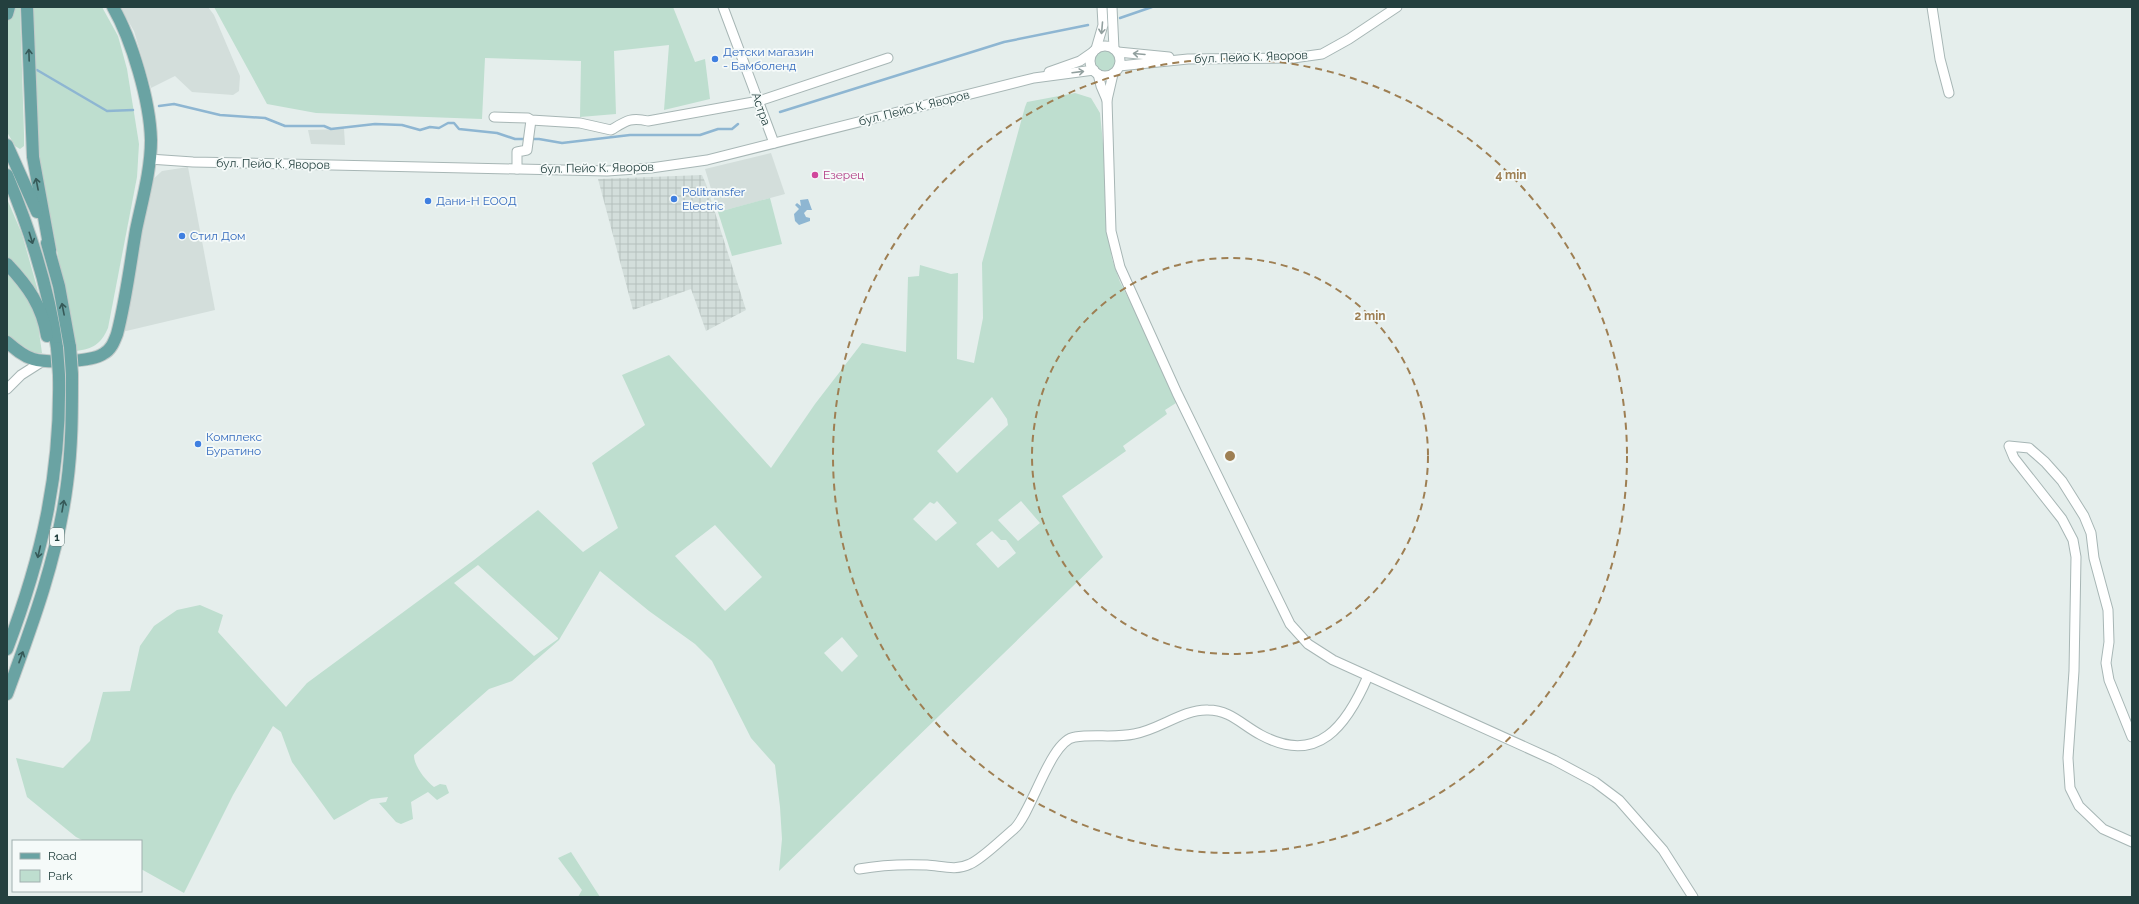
<svg xmlns="http://www.w3.org/2000/svg" width="2139" height="904" font-family="Raleway,sans-serif">
<defs>
<pattern id="industrial-grid" width="8" height="8" patternUnits="userSpaceOnUse"><rect width="8" height="8" fill="#d3dedb"/><path d="M0 4h8M4 0v8" fill="none" stroke="#b5c0bd"/></pattern>
</defs>
<rect width="100%" height="100%" fill="#e5eeec"/>
<!-- built -->
<g fill="#d3dedb">
<polygon points="120,7 208,7 214,15 240,76 239,91 233,95 192,92 175,76 151,88 134,31"/>
<polygon points="344,129 345,145 311,144 308,130"/>
<polygon points="771,153 785,194 718,212 705,169"/>
<polygon points="188,167 215,310 122,332 149,183 162,171"/>
</g>
<!-- industrial -->
<polygon fill="url(#industrial-grid)" points="702,175 706,184 746,310 706,331 691,289 633,310 598,179"/>
<!-- green -->
<g fill="#bedecf" fill-rule="evenodd">
<polygon points="11,7 20,7 24,135 24,146 20,149 15,146 7,132 7,19"/>
<path d="M31,7H102L118,36L127,69L139,144L137,177L108,328C101,344 93,349 76,351L35,135Z"/>
<polygon points="214,7 673,7 695,62 705,59 710,99 664,110 669,45 614,51 616,114 580,117 581,61 485,58 482,119 316,113 267,104"/>
<circle cx="1105" cy="60" r="11"/>
<path d="M1075,93L1091,98L1100,113L1105,164L1108,233L1112,259L1120,282L1144,329L1176,403L1165,410L1167,414L1123,446L1126,451L1062,496L1103,557L779,871L782,839L780,807L775,765L751,738L712,661L695,644L649,611L600,571L559,640L512,681L489,689L414,755C414,766 425,780 434,787L440,784L446,785L449,793L437,800L428,792L411,802L413,819L401,824L396,822L379,803L386,802L388,797L371,799L334,820L292,762L281,732L273,726L233,795L184,893L141,869V841H84L76,837L27,797L16,758L63,768L90,741L103,692L130,691L140,646L154,626L177,610L200,605L223,615L218,632L286,707L307,683L474,560L538,510L583,552L618,528L592,463L645,425L622,375L669,355L771,468L815,404L862,343L906,352L908,277L919,276L920,265L951,274L958,273L957,359L974,363L983,318L982,263L1025,107L1027,102ZM992,397L1007,419L1008,425L957,473L937,451ZM937,501L957,523L936,541L913,519L930,502L934,504ZM1021,501L1040,523L1018,541L998,520ZM715,525L762,577L725,611L675,556ZM992,531L1001,540H1006L1016,553L998,568L976,544ZM478,565L558,638V639L534,656L454,583ZM842,637L858,656L842,672L824,653Z"/>
<polygon points="770,198 782,244 732,256 718,212"/>
<polygon points="7,199 22,234 38,291 33,288 7,257"/>
<polygon points="7,271 30,302 38,325 42,353 34,353 7,336"/>
<polygon points="571,852 600,897 578,897 582,890 558,858"/>
</g>
<!-- water -->
<polygon fill="#8eb6d2" points="808,199 812,210 807,210 804,213 806,217 810,218 810,221 799,225 795,221 794,214 799,209 795,205 797,203 801,206 800,200"/>
<g fill="none" stroke-linecap="round" stroke-linejoin="round">
<!-- stream -->
<g stroke="#8eb6d2" stroke-width="2.5">
<polyline points="1120,18 1152,7"/>
<polyline points="37,70 107,111 133,110"/>
<polyline points="159,106 174,104 220,115 265,118 285,126 324,126 331,129 375,124 402,125 420,130 430,127 439,128 448,123 454,123 459,129 497,133 515,139 539,139 562,143 630,135 700,135 718,129 732,129 738,124"/>
<polyline points="780,112 1004,42 1088,25"/>
</g>
<defs>
<g id="minor">
<polyline points="723,7 774,143"/>
<polyline points="1112,7 1114,49"/>
<polyline points="1932,7 1940,59 1949,93"/>
<circle cx="1105" cy="61" r="15"/>
<polyline points="1096,49 1103,25 1102,7"/>
<polyline points="1118,52 1169,57"/>
<polyline points="1119,66 1188,59 1293,58 1322,54 1349,39 1397,7"/>
<polyline points="1049,72 1080,61 1093,52"/>
<polyline points="1098,74 1101,86 1107,100"/>
<polyline points="1113,74 1107,100 1111,231 1120,267 1177,393 1290,624 1308,644 1333,660 1554,760 1595,782 1619,800 1663,850 1693,897"/>
<path d="M494,117L528,118L531,120L580,123L611,130C626,121 630,117 648,121L759,101L888,58"/>
<polyline points="149,159 193,162 607,171 651,168 707,160 1034,78 1094,70"/>
<polyline points="517,169 517,152 527,150 531,120"/>
<polyline points="7,389 21,375 43,361"/>
<polyline points="2132,737 2109,680 2106,663 2109,642 2108,610 2094,558 2091,533 2084,516 2062,481 2045,462 2029,448 2009,446 2014,458 2062,519 2073,540 2076,557 2074,671 2068,758 2070,788 2079,806 2103,829 2132,842"/>
<path d="M859,869C881,865 904,864 927,865C942,866 956,871 970,864C982,859 1003,838 1014,829C1032,813 1050,740 1075,737C1094,734 1115,738 1134,734C1159,730 1183,709 1208,710C1230,710 1242,725 1261,735C1318,766 1347,725 1368,676"/>
</g>
<g id="major">
<polyline points="27,7 33,157 50,250"/>
<polyline points="7,14 9,7"/>
<polyline points="7,145 37,212"/>
<path d="M7,175C30,230 49,289 57,348"/>
<polyline points="47,243 59,286 70,347"/>
<path d="M7,264C28,286 42,306 47,336"/>
<path d="M7,342C15,349 23,356 33,359C47,363 91,362 103,354C111,350 114,342 117,334C126,300 130,265 136,230C142,201 151,170 151,140C150,101 132,40 113,7"/>
<path d="M7,649C42,556 61,475 59,375"/>
<path d="M7,694C32,626 58,556 67,484C72,447 72,411 72,374"/>
</g>
</defs>
<!-- minor casing -->
<use href="#minor" stroke="#a7b6b5" stroke-width="11"/>
<!-- major casing -->
<use href="#major" stroke="#c2cac9" stroke-width="14"/>
<!-- minor -->
<use href="#minor" stroke="#fff" stroke-width="9"/>
<!-- major -->
<use href="#major" stroke="#6aa3a3" stroke-width="12"/>
<defs>
<g id="major-bridge">
<polyline points="70,347 72,374"/>
<polyline points="57,348 59,375"/>
</g>
</defs>
<!-- major-bridge casing -->
<use href="#major-bridge" stroke="#c2cac9" stroke-width="14" stroke-linecap="butt"/>
<!-- major-bridge -->
<use href="#major-bridge" stroke="#6aa3a3" stroke-width="12"/>
</g>
<!-- one-way arrows -->
<defs><path id="oneway-shaft" d="M-6 0H5M1.5-3L5.5 0L1.5 3" fill="none" stroke-width="1.6" stroke-linecap="round" stroke-linejoin="round"/></defs>
<g stroke="#92a09f">
<use href="#oneway-shaft" transform="translate(1102 28) rotate(95)"/>
<use href="#oneway-shaft" transform="translate(1139 54) rotate(-175)"/>
<use href="#oneway-shaft" transform="translate(1078 72) rotate(-7)"/>
</g>
<g stroke="#365958">
<use href="#oneway-shaft" transform="translate(29 55) rotate(-92)"/>
<use href="#oneway-shaft" transform="translate(37 184) rotate(-101)"/>
<use href="#oneway-shaft" transform="translate(31 238) rotate(73)"/>
<use href="#oneway-shaft" transform="translate(63 309) rotate(-101)"/>
<use href="#oneway-shaft" transform="translate(63 506) rotate(-80)"/>
<use href="#oneway-shaft" transform="translate(39 552) rotate(103)"/>
<use href="#oneway-shaft" transform="translate(21 657) rotate(-70)"/>
</g>
<!-- distance rings -->
<g fill="none" stroke="#9e7f53" stroke-width="2" stroke-dasharray="7 5">
<circle cx="1230" cy="456" r="198"/>
<circle cx="1230" cy="456" r="397"/>
</g>
<!-- markers -->
<g fill="#3f7fe0" stroke="#f5faf9" stroke-width="1.5">
<circle cx="715" cy="59" r="4"/>
<circle cx="674" cy="199" r="4"/>
<circle cx="428" cy="201" r="4"/>
<circle cx="182" cy="236" r="4"/>
<circle cx="198" cy="444" r="4"/>
</g>
<circle fill="#d1479c" stroke="#f5faf9" stroke-width="1.5" cx="815" cy="175" r="4"/>
<g text-anchor="middle" dominant-baseline="central" stroke-width="3.5" stroke-linejoin="round" paint-order="stroke">
<!-- shield labels -->
<rect fill="#f5faf9" stroke="#637877" stroke-width="1" x="50" y="528" width="14" height="18" rx="3"/>
<g font-size="11" font-weight="bold" fill="#24403f">
<text x="57" y="537">1</text>
</g>
<!-- shop labels -->
<g font-size="12" fill="#366cbe" stroke="#f5faf9" text-anchor="start">
<text x="723" y="52">Детски магазин<tspan x="723" dy="14">- Бамболенд</tspan></text>
<text x="682" y="192">Politransfer<tspan x="682" dy="14">Electric</tspan></text>
<text x="436" y="201">Дани-Н ЕООД</text>
<text x="190" y="236">Стил Дом</text>
<text x="206" y="437">Комплекс<tspan x="206" dy="14">Буратино</tspan></text>
</g>
<!-- street labels -->
<g font-size="12" fill="#24403f" stroke="#f5faf9">
<text transform="translate(1251 57) rotate(-2)">бул. Пейо К. Яворов</text>
<text transform="translate(914 108) rotate(-14)">бул. Пейо К. Яворов</text>
<text transform="translate(761 109) rotate(70)">Астра</text>
<text transform="translate(273 164) rotate(1)">бул. Пейо К. Яворов</text>
<text transform="translate(597 168) rotate(-1)">бул. Пейо К. Яворов</text>
</g>
<!-- hotel labels -->
<g font-size="12" fill="#b23c85" stroke="#f5faf9" text-anchor="start">
<text x="823" y="175">Езерец</text>
</g>
</g>
<circle cx="1230" cy="456" r="6" fill="#9e7f53" stroke="#f5faf9" stroke-width="2"/>
<g font-size="12" text-anchor="middle" font-weight="bold" fill="#9e7f53" stroke="#f5faf9" stroke-width="3.5" stroke-linejoin="round" paint-order="stroke">
<text x="1511" y="179">4 min</text>
<text x="1370" y="320">2 min</text>
</g>
<!-- border -->
<rect width="2139" height="904" fill="none" stroke="#24403f" stroke-width="16"/>
<!-- legend -->
<rect x="12" y="840" width="130" height="52" fill="#f5faf9" stroke="#a1b0af"/>
<rect x="20" y="853" width="20" height="6" fill="#6aa3a3" stroke="#a1b0af"/>
<text x="48" y="860" font-size="12" fill="#24403f">Road</text>
<rect x="20" y="870" width="20" height="12" fill="#bedecf" stroke="#a1b0af"/>
<text x="48" y="880" font-size="12" fill="#24403f">Park</text>
</svg>
